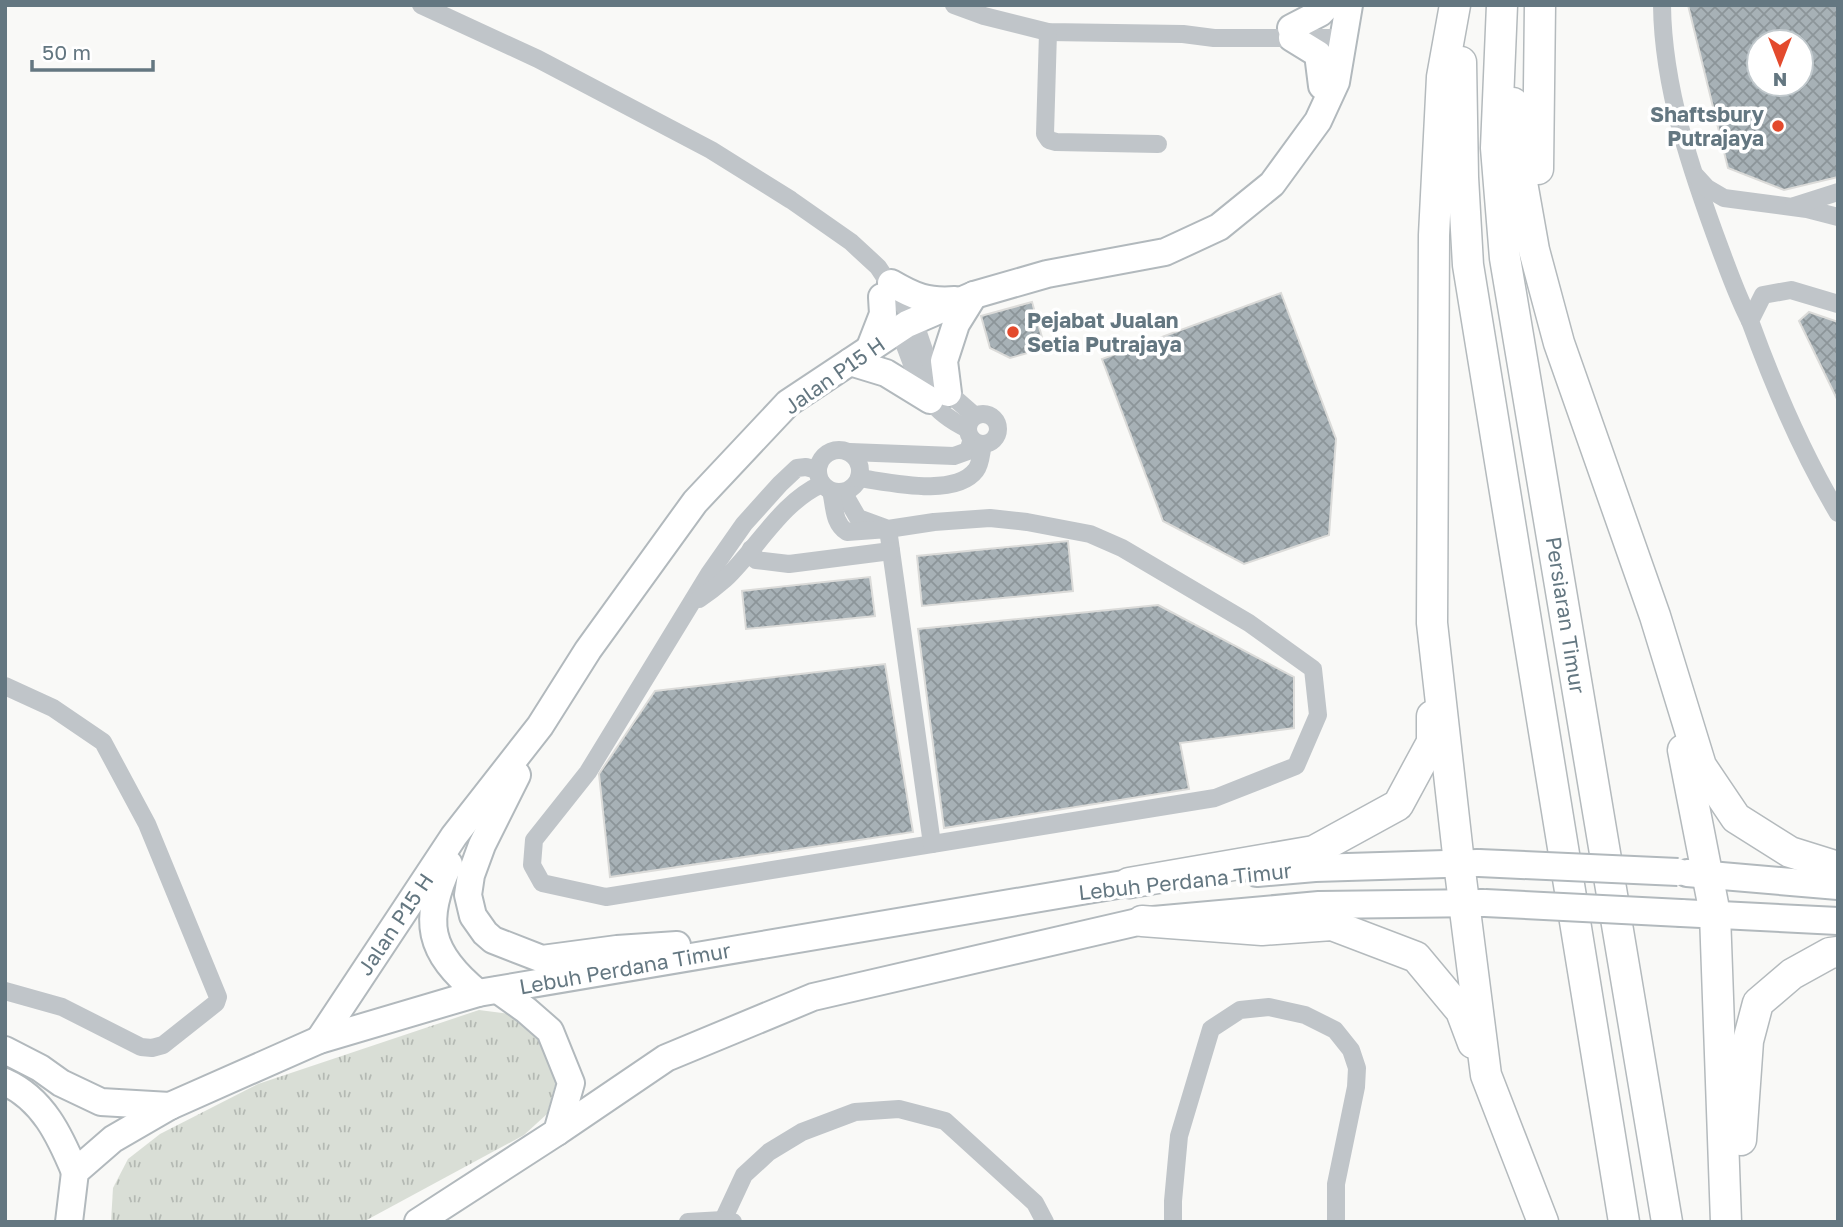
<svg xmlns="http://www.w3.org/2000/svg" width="1843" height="1227" font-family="'Golos Text',sans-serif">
<defs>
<pattern id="grass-tufts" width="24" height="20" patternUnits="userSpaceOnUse" patternTransform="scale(1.75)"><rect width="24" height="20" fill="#d9ded6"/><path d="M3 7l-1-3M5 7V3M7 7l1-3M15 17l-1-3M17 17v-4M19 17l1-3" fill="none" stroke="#b4b9b3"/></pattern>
<pattern id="building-cross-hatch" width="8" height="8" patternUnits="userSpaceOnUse" patternTransform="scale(1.75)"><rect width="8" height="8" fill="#a7b1b6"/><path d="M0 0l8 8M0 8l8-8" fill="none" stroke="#8c9599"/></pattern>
</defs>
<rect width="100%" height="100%" fill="#f9f9f7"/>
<!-- grass -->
<polygon fill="url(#grass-tufts)" points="479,1010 510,1014 539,1031 548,1051 556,1082 547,1114 524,1135 363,1222 111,1222 113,1188 128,1159 160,1134 258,1084"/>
<!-- building -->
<g fill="url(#building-cross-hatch)" stroke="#dbdbd9" stroke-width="2" fill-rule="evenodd">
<path d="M1688,5H1838V177L1784,190L1728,168ZM1759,42H1801V84H1759Z"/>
<polygon points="1281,293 1336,439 1329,535 1244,564 1163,521 1102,359"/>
<polygon points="1032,302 1045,348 1010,358 990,348 981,316"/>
<polygon points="1809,312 1838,322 1838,401 1799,321"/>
<polygon points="1068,541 1073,591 922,606 917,556"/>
<polygon points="870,577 875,616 746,629 742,591"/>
<polygon points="1158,605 1294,677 1294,728 1180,743 1189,789 944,828 918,629"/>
<polygon points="885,664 913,832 610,877 599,774 655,691"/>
</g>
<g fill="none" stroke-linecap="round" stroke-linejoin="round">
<defs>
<g id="secondary">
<polyline points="1291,28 1320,13 1328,5"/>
<polyline points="1292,38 1318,54 1322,86"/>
<path d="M891,283C915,297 927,302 955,300"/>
<polyline points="869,350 883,314 882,297"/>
<polyline points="850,362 886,373 930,400"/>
<polyline points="948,393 944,361 956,324 974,295"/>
<polyline points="517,775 482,845 471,875 468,895 473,916 485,933 493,940 542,959 617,949 677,945"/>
<path d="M449,864C422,921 428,952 478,993"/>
<polyline points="1257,873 1315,868 1478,863"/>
<polyline points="1687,873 1838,886"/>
<polyline points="1681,913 1838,921"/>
<polyline points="319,1040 454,836 540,726 588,650 695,502 788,403 907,324 974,295 1047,274 1165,252 1219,227 1272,184 1318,121 1336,82 1349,5"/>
<polyline points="5,1050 40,1068 61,1083 101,1102 170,1106"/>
<path d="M5,1082C43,1099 60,1136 75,1172"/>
<polyline points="557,1132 666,1058 813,997 1142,921 1319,905 1483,903"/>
<polyline points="69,1222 75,1172 113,1139 170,1106 319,1040 478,993 1129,883 1149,881"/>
<polyline points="418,1222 557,1132 571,1083 550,1031 526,1010 498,990"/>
</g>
<g id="primary">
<polyline points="1455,5 1442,77 1434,235 1432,623 1459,863 1486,1075 1543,1222"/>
<polyline points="1502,5 1496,148 1505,258 1667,1222"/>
<polyline points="1461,62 1463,177 1468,265 1624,1222"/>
<polyline points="1513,103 1520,171 1534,250 1559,343 1655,616 1701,766 1736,818 1790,852 1838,867"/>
<polyline points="1538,169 1540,5"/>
<polyline points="1683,750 1715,914 1726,1222"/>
<polyline points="1129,883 1314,851 1398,805 1432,742 1432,716"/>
<polyline points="1142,921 1262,930 1332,925 1416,957 1461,1011 1473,1043"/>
<polyline points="1741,1140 1748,1041 1758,1003 1792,974 1830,953 1838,952"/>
</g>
</defs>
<!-- secondary casing -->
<use href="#secondary" stroke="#b2b9bd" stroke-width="30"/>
<!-- primary casing -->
<use href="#primary" stroke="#b4babd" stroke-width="33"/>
<!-- street -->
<g stroke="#c0c5c9" stroke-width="18">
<polyline points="421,5 538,59 711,150 791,200 851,242 878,267 914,321 934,380 975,416"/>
<polyline points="954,5 984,16 1048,32 1183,34 1214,38 1345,38"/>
<path d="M1662,5C1663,89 1692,173 1721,251C1730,275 1738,298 1750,321"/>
<polyline points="1048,32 1045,134 1049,140 1056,142 1158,144"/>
<polyline points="1696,176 1707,188 1724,198 1807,209 1838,217"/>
<polyline points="1794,206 1838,192"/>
<path d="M1838,304L1791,290L1763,295L1750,321C1774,387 1802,453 1838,513"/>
<path d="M895,323C919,369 913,403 968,429"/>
<circle cx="983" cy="429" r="15"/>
<circle cx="839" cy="471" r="21"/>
<polyline points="850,452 954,456 968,451 972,439"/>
<polyline points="817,470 806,467 797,468 780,484 744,524 709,574 588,772 534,840 532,865 542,883 606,897 1215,798 1296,766 1318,715 1313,669 1249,623 1122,548 1090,534 1027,522 990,518 934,522 888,529 858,518 843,492"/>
<path d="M859,478C889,482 955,498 976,470C981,464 981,452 983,444"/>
<path d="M831,491C835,507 833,523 847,532L888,529L932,844"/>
<polyline points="751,549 756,560 789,564 891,551"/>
<path d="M699,599C708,593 717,586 725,579C757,549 781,502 822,484"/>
<polyline points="5,686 53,708 103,742 147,824 218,997 216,1003 163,1045 152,1048 141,1047 62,1007 5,991"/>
<polyline points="723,1220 744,1175 769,1152 802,1132 855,1112 899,1109 945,1121 1035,1203 1045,1222"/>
<polyline points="688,1222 723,1220 733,1222"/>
<polyline points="1173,1222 1173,1201 1179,1136 1211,1029 1240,1010 1269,1007 1305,1015 1335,1030 1351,1050 1357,1068 1356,1087 1336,1184 1336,1222"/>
</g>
<!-- secondary -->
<use href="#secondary" stroke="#fff" stroke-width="26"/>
<!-- primary -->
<use href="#primary" stroke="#fff" stroke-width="30"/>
<defs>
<g id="secondary-bridge">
<polyline points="1479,863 1678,872"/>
<polyline points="1485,903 1681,913"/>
</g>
</defs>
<!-- secondary-bridge casing -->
<use href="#secondary-bridge" stroke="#b2b9bd" stroke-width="30" stroke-linecap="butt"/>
<!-- secondary-bridge -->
<use href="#secondary-bridge" stroke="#fff" stroke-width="26"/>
</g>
<!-- markers -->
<g fill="#e34a2d" stroke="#fff" stroke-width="2.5">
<circle cx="1778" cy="126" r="7"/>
<circle cx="1013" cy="332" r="7"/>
</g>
<g text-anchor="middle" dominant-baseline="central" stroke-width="7" stroke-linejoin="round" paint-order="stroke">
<!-- poi labels -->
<g font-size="21" font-weight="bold" fill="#647781" stroke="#fff" text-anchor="end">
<text x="1764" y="114">Shaftsbury<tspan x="1764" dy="24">Putrajaya</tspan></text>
<text x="1027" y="320" text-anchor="start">Pejabat Jualan<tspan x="1027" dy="24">Setia Putrajaya</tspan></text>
</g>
<!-- street labels -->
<g font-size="21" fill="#647781" stroke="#fff">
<text transform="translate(834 375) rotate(-35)">Jalan P15 H</text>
<text transform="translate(1566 615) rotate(81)">Persiaran Timur</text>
<text transform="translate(1185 881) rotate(-6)">Lebuh Perdana Timur</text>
<text transform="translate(395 924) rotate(-56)">Jalan P15 H</text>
<text transform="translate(625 968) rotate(-10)">Lebuh Perdana Timur</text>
</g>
</g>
<!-- border -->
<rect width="1843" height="1227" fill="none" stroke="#647781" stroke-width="14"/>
<!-- north arrow -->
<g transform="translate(1780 63) rotate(180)"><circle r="33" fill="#ffffff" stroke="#c1c9cd" stroke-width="2"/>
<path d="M0-5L12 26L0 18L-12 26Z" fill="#e34a2d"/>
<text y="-10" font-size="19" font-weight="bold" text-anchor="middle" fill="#647781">N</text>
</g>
<!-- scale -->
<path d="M32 60v10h121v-10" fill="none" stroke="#647781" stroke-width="3.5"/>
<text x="42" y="60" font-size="21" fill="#647781" stroke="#ffffff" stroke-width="5" paint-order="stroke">50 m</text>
</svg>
